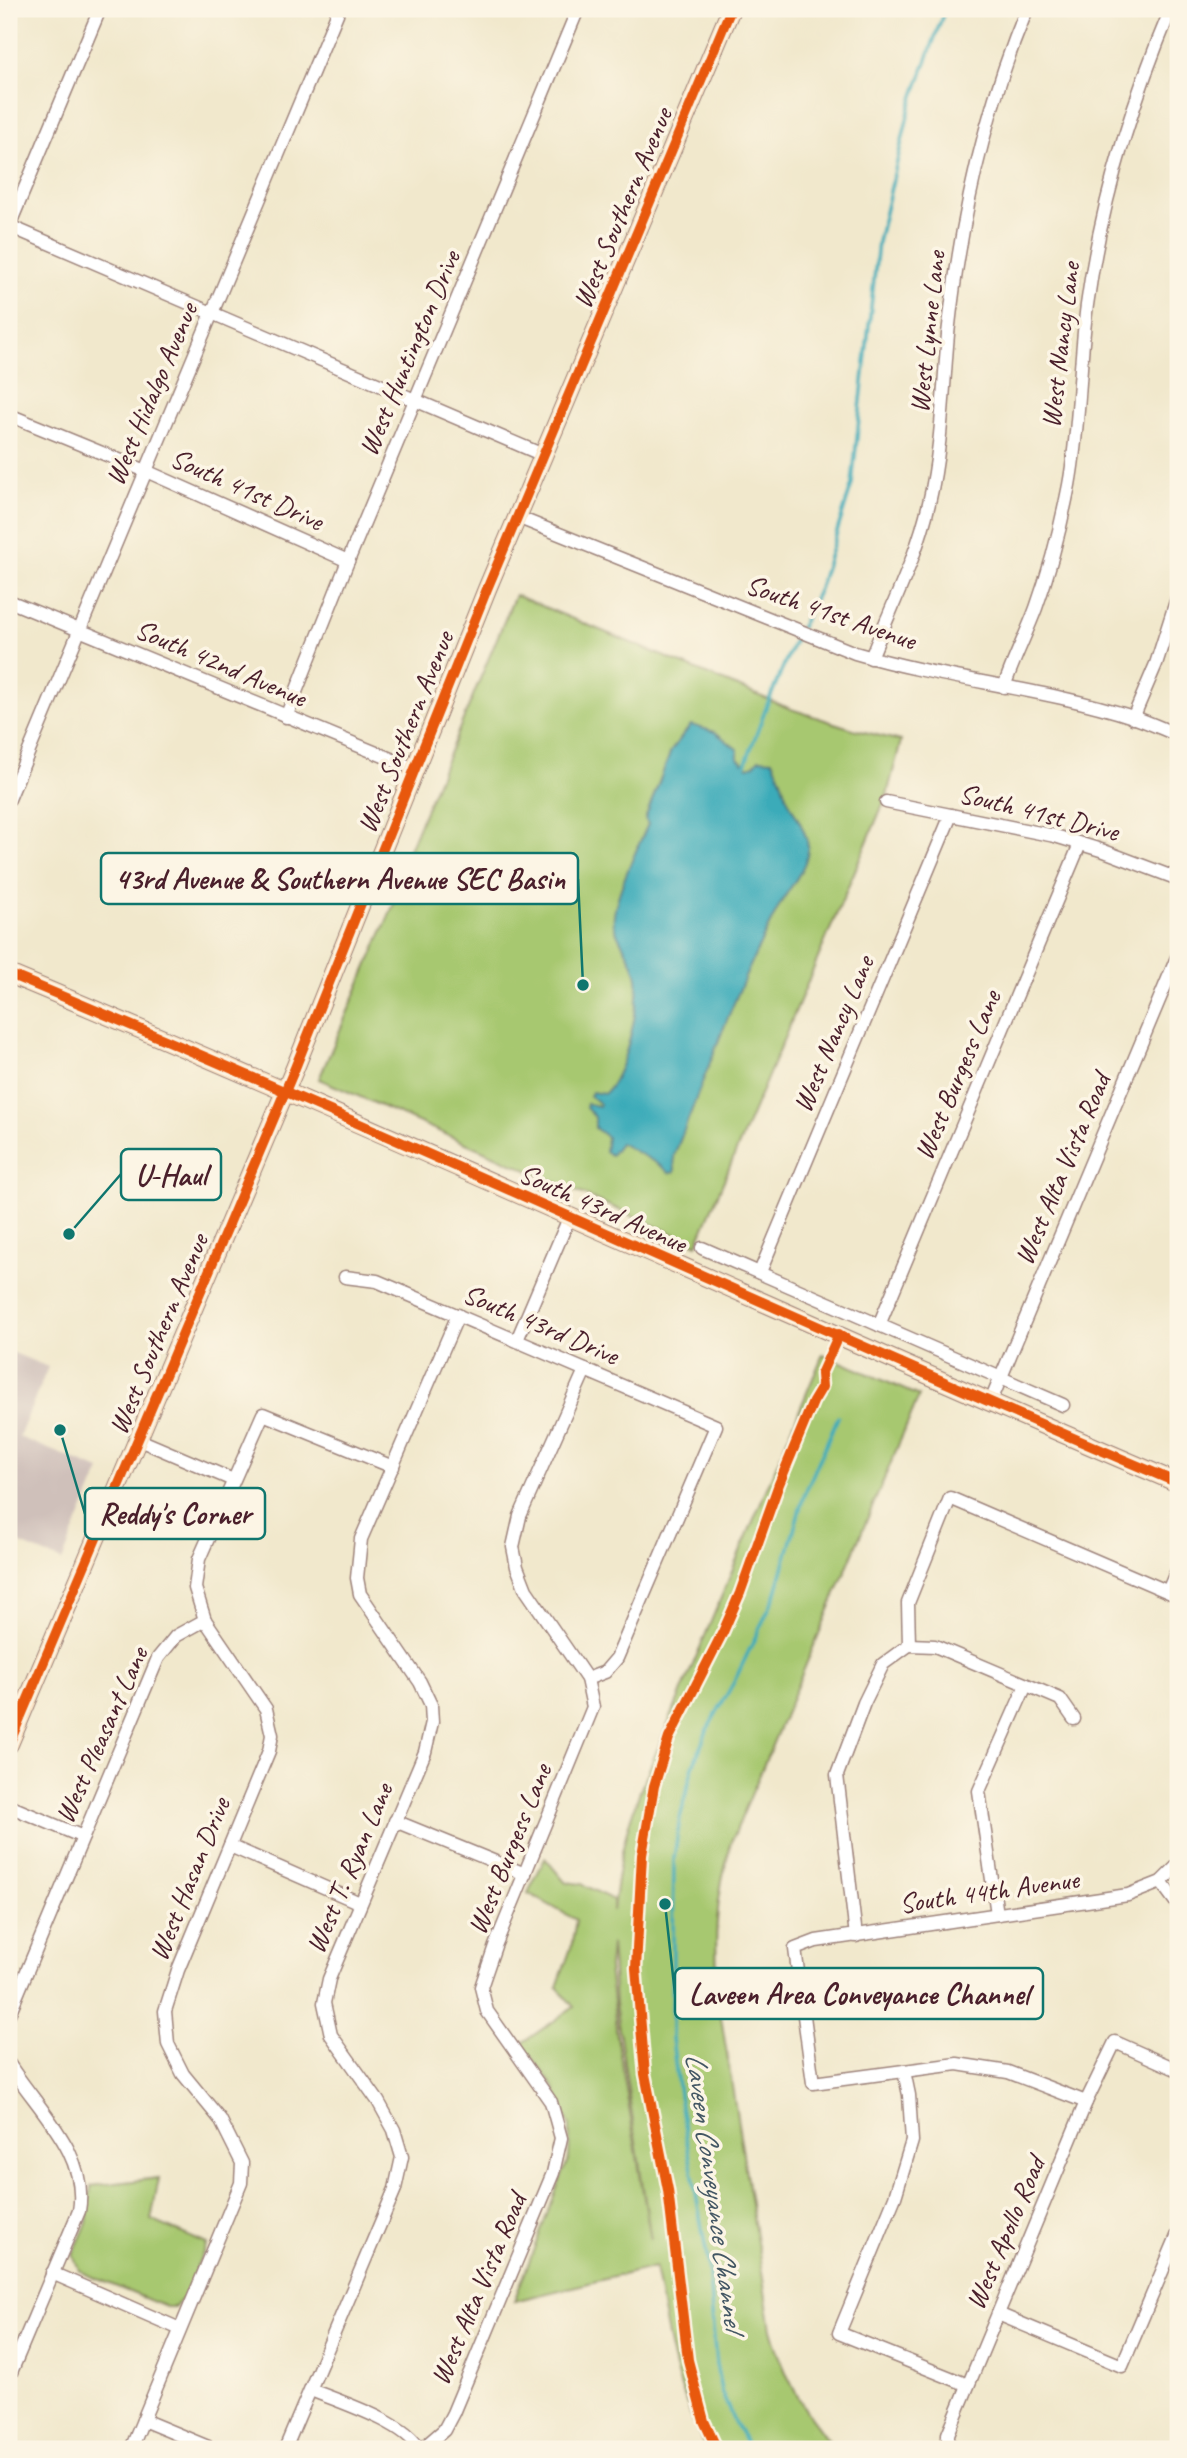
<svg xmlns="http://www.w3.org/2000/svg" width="1187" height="2458" font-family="Caveat,sans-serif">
<rect width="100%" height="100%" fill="#fcf5e5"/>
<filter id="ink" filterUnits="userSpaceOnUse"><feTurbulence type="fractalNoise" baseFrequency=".0143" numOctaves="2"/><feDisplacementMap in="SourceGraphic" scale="14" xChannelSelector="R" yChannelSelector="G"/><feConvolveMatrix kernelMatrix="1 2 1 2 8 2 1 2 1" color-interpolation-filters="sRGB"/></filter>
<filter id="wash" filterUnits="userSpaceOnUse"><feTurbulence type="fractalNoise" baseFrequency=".00686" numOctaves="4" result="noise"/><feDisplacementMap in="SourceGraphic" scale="28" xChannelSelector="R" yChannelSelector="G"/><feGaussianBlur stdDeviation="1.57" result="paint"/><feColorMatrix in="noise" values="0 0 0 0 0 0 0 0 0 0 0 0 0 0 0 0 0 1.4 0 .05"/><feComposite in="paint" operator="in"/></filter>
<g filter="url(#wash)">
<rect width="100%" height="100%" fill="#f1e8cc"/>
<!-- industrial -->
<polygon fill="#cfc0ba" points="9,1351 48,1367 19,1437 100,1470 62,1561 9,1539"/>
<!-- green -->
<g fill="#a7c870" stroke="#78744e" stroke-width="2" fill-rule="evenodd">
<polygon points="515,595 791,709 853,729 901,741 887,795 697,1244 319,1079 399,892 400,871"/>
<path d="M823,1354L919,1396L733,1838C713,1899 714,1949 720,2011L771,2329C783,2375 804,2414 835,2449H707C673,2385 668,2336 655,2267L514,2301L569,2157L570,2127L554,2087L521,2044L574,2007L557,1987L571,1948L576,1920L528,1893L545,1858L565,1882L582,1884L613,1900V1911C617,1870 625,1830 640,1791ZM611,1943L615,2003L651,2240L617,2036L609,1968Z"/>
<polygon points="159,2178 151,2220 207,2244 184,2297 175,2307 166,2307 88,2275 79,2270 73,2254 87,2223 91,2186"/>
</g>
<!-- water -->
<path fill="#3babb9" stroke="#426572" stroke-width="2" d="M691,725L715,732L738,750V758L748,767L754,765L759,759L772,760C780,772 781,782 786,795C792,811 808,831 808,849C807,870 786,891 777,910C736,989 706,1074 674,1156L675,1172L669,1173C659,1162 635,1152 620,1143L611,1155L605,1152L607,1137L595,1128V1117L586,1108L587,1104L599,1106L600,1104L590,1096L592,1092L604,1094C624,1078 643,999 636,973C632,957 617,938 614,925C610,904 639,845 648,824L645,819L671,751Z"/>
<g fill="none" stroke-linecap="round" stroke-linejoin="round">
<!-- stream -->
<g stroke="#3babb9" stroke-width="3.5">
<polyline points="801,627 819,589 852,484 878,242 910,107 945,9"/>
<polyline points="745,765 767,705 797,634"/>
<polyline points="750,2449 734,2422 721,2391 716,2364 708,2263 679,2095 672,2038 674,1858 680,1818 693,1766 708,1728 734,1682 775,1596 804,1495 838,1417"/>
</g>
</g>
</g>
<g filter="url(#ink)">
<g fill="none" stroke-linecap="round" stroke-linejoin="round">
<defs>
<g id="minor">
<polyline points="100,9 9,226 543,455"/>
<polyline points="9,415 146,471 348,561"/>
<path d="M517,517L855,653C946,680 1043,688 1133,717C1148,722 1163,729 1178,735"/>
<polyline points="9,601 415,769"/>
<path d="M871,658C891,607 917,557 929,503C942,448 943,390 948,334C960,223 984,112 1027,9"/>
<path d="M1004,687C1013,660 1026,635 1036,608C1050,569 1061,526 1069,485C1080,426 1079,364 1087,305C1101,202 1131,104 1171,9"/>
<polyline points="286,717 348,561 578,9"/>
<polyline points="1133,718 1156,664 1178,595"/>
<polyline points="9,799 339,9"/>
<polyline points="886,802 1055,836 1104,851 1178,879"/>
<polyline points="702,1248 1063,1405"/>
<polyline points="760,1272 951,815"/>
<polyline points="345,1277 377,1281 716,1426 617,1658 605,1672 587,1679"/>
<polyline points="879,1325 1080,844"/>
<polyline points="517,1340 569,1218"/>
<polyline points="991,1401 1178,955"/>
<polyline points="137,1439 233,1480"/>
<polyline points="1168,1591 1178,1568"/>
<polyline points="909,1645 935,1646 1060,1699 1074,1719"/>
<polyline points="9,1806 83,1837"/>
<polyline points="395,1821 525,1874"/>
<polyline points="230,1846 360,1903"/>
<polyline points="1161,1882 1178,1905"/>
<polyline points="997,1914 979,1791 1026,1685"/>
<polyline points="856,1936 837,1775 864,1703 883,1664 909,1645 908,1603 950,1498 1178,1596"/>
<polyline points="9,2014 158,1658 176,1636 205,1620 195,1588 199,1559 263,1414 393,1467"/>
<path d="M9,2064C37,2109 89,2153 79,2211L9,2377"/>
<polyline points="904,2071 909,2095 912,2141 895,2197 839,2333 968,2385"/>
<polyline points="1086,2102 1008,2072 957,2064 813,2083 795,1949 816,1941 1128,1895 1161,1882 1178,1865"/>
<polyline points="52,2273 180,2329"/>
<polyline points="998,2314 1122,2366 1178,2234"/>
<path d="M311,2390C338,2401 407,2423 419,2449"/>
<polyline points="143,2420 213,2449"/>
<polyline points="131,2449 241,2183 242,2163 220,2119 183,2074 168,2044 165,2011 178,1970 269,1751 272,1735 266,1709 205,1620"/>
<polyline points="285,2449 395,2189 402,2157 394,2130 378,2101 331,2035 324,2003 329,1979 425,1752 432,1722 431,1705 420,1682 360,1594 357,1578 361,1539 458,1315"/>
<polyline points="422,2449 444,2430 453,2413 553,2173 561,2138 551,2102 487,2011 481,1987 495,1946 593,1707 587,1679 526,1590 517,1567 513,1547 520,1516 585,1370"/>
<polyline points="959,2449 948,2444 948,2434 1086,2102 1115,2042 1178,2070"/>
</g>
<g id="secondary">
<path d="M9,974C401,1137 787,1317 1178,1483"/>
<polyline points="9,1744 295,1068 487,589 731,9"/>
</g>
</defs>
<!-- minor casing -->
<use href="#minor" stroke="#9e847c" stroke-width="15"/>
<!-- secondary casing -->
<use href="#secondary" stroke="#9e847c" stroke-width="20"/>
<!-- minor -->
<use href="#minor" stroke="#fff" stroke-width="12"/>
<!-- secondary -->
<use href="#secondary" stroke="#fde5c5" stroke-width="18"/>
<defs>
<g id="cycleway">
<path d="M9,974C401,1137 787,1317 1178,1483"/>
<polyline points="9,1744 295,1068 487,589 731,9"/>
<polyline points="717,2449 704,2421 688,2360 668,2190 645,2074 636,1968 642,1855 654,1786 669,1738 723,1632 740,1593 779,1484 813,1402 822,1387 821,1374 839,1334"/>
</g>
</defs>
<!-- cycleway casing -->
<use href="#cycleway" stroke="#fcf5e5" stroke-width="15"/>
<!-- cycleway -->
<use href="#cycleway" stroke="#e8590c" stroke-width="10"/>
</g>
</g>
<g text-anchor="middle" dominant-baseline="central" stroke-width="7" stroke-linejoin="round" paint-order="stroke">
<!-- street labels -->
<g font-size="28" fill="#4a1f2b" stroke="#fcf5e5">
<text transform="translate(622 208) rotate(-67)">West Southern Avenue</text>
<text transform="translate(927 332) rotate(-84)">West Lynne Lane</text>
<text transform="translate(1060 345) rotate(-83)">West Nancy Lane</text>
<text transform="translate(409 353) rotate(-67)">West Huntington Drive</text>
<text transform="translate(151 394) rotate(-67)">West Hidalgo Avenue</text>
<text transform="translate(247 489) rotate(24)">South 41st Drive</text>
<text transform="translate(831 612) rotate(19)">South 41st Avenue</text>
<text transform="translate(221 663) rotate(23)">South 42nd Avenue</text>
<text transform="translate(405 732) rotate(-68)">West Southern Avenue</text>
<text transform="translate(1039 812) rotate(14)">South 41st Drive</text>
<text transform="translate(833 1034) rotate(-67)">West Nancy Lane</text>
<text transform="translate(957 1075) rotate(-67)">West Burgess Lane</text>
<text transform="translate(1062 1169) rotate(-67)">West Alta Vista Road</text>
<text transform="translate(603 1208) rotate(24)">South 43rd Avenue</text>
<text transform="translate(541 1324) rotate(23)">South 43rd Drive</text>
<text transform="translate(158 1334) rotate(-67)">West Southern Avenue</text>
<text transform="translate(101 1735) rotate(-66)">West Pleasant Lane</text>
<text transform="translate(509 1849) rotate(-68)">West Burgess Lane</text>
<text transform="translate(349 1868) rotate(-67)">West T. Ryan Lane</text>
<text transform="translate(189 1879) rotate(-68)">West Hasan Drive</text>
<text transform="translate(989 1891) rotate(-8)">South 44th Avenue</text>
<text transform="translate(1005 2233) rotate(-67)">West Apollo Road</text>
<text transform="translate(478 2289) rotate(-67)">West Alta Vista Road</text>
</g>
<!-- water labels -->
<g font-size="30" font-style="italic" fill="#445764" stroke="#fcf5e5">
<text transform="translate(715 2191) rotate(82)">Laveen Conveyance Channel</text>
</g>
</g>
<!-- callouts -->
<path fill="none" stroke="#0f766e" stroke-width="2.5" d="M583 985L578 879M69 1234L121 1174M60 1430L85 1514M665 1904L675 1994"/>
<g fill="#0f766e" stroke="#fcf5e5" stroke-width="2.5">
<circle cx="583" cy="985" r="7"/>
<circle cx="69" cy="1234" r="7"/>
<circle cx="60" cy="1430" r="7"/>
<circle cx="665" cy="1904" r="7"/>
</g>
<g fill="#fcf5e5" stroke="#0f766e" stroke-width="2.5">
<rect x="101" y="853" width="477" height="51" rx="7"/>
<rect x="121" y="1149" width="100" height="51" rx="7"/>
<rect x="85" y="1488" width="180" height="51" rx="7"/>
<rect x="675" y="1968" width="368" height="51" rx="7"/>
</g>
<g font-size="30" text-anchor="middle" font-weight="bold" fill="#4a1f2b">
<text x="340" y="889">43rd Avenue &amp; Southern Avenue SEC Basin</text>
<text x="171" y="1185">U-Haul</text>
<text x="175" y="1524">Reddy's Corner</text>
<text x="859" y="2004">Laveen Area Conveyance Channel</text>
</g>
<!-- margin -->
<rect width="1187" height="2458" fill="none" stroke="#fcf5e5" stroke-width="35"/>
</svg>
